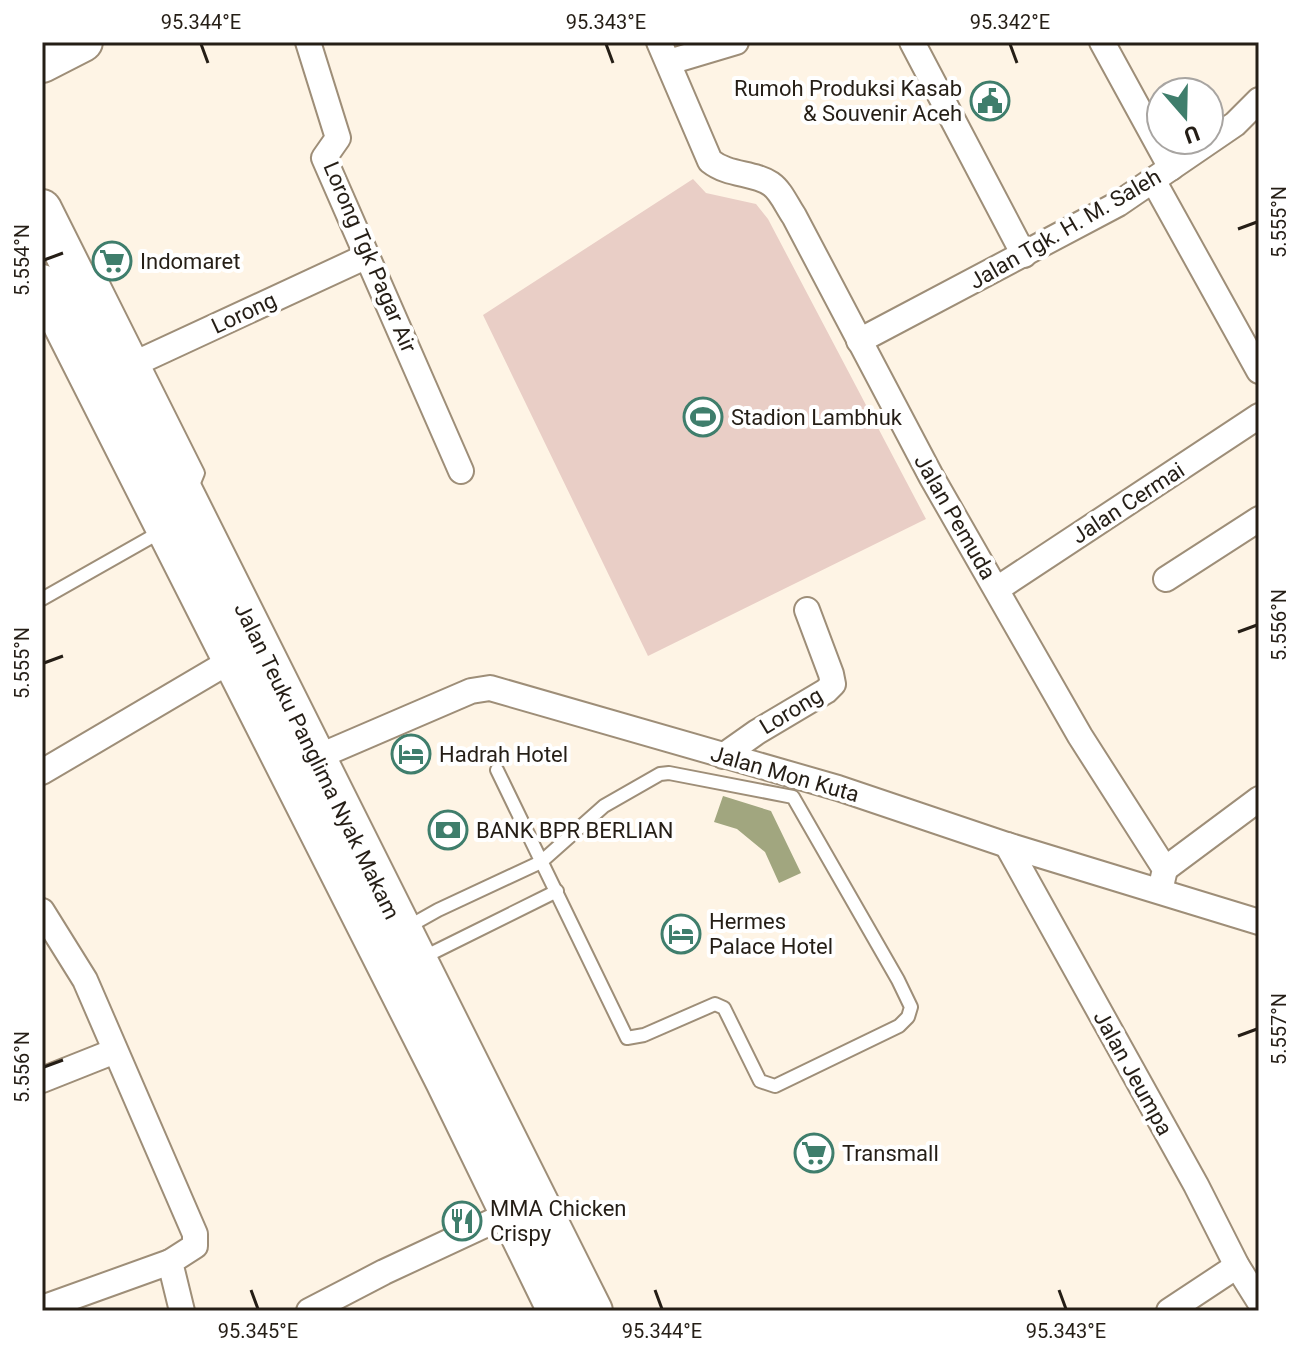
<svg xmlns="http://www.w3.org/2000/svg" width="1301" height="1353" font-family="Roboto,sans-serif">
<rect width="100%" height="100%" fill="#fef4e5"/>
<!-- green -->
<polygon fill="#e9cec6" points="693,179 706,193 756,204 768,219 926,519 648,656 483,315"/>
<!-- water -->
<polygon fill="#a1a67f" points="723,796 771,811 801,873 779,883 765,852 737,829 714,822"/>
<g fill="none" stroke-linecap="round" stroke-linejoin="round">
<defs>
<g id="lane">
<polyline points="81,273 99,275 198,473 191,490"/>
<polyline points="42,599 162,531"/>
<polyline points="406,928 438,910 541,862 604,806 660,774 669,773 793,797 898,980 911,1007 908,1017 899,1026 775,1086 760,1081 724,1008 715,1004 644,1035 627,1038 497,770"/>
<polyline points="420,959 557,891"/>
</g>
<g id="street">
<polyline points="308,42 338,138 324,158 461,471"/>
<path d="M659,42L710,161C729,176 753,172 771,184C781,191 787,206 794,216L931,476L1080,736L1165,869L1160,891"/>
<polyline points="912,42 1024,255"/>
<polyline points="1102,42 1171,168"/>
<polyline points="669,62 736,42"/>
<polyline points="1153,180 1259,371"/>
<polyline points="859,341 1118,204 1235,124 1259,100"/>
<polyline points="121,370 367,256"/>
<polyline points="1166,579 1259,519"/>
<polyline points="997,589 1259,416"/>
<polyline points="723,756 757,732 826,691 833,684 831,674 807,610"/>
<polyline points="315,758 471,691 490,688 838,788 1007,845 1259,922"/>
<polyline points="42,772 232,660"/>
<polyline points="1007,845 1196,1185 1237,1266 1259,1301"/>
<polyline points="1165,869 1259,799"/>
<polyline points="42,911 85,980 195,1234 195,1246 170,1262 182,1311"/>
<polyline points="42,1080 115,1051"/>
<polyline points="42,1308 170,1262"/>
<polyline points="309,1311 384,1272 519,1209"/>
<polyline points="1169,1311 1237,1266"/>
</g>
<g id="primary">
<polyline points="42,63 83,42"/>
<polyline points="42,209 593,1311"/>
<polyline points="42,284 445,1081 557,1311"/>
</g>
</defs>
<!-- lane casing -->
<use href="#lane" stroke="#9e8e78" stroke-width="16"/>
<!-- street casing -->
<use href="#street" stroke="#9e8e78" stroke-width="28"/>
<!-- primary casing -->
<use href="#primary" stroke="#9e8e78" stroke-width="42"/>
<!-- lane -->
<use href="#lane" stroke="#fff" stroke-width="12"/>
<!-- street -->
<use href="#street" stroke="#fff" stroke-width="24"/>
<!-- primary -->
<use href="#primary" stroke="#fff" stroke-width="38"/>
</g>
<!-- ticks -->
<path fill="none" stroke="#251e16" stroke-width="3" d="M201,44L208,63M606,44L613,63M1010,44L1017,63M1238,229L1257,222M44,260L63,253M1238,632L1257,625M44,663L63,656M1238,1036L1257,1029M44,1067L63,1060M251,1290L258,1309M655,1290L662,1309M1059,1290L1066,1309"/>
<!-- icons -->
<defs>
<symbol id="civic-ring" viewBox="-11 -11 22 22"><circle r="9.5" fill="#fff" stroke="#3f7e6c" stroke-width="1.5"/><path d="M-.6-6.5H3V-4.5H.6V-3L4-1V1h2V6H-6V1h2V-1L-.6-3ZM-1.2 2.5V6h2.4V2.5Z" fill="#3f7e6c"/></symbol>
<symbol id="supermarket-ring" viewBox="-11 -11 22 22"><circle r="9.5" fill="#fff" stroke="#3f7e6c" stroke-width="1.5"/><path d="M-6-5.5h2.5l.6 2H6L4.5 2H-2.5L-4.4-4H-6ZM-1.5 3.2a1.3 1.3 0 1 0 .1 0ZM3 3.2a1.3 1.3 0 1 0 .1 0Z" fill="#3f7e6c"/></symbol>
<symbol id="stadium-ring" viewBox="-11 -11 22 22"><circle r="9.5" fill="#fff" stroke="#3f7e6c" stroke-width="1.5"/><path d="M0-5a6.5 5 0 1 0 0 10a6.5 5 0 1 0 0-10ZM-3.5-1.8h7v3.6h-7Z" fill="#3f7e6c"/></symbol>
<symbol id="hotel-ring" viewBox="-11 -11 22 22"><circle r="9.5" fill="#fff" stroke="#3f7e6c" stroke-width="1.5"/><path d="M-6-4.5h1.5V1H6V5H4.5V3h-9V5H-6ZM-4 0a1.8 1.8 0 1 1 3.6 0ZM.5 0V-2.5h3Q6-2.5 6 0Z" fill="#3f7e6c"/></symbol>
<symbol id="bank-ring" viewBox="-11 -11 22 22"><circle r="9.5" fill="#fff" stroke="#3f7e6c" stroke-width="1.5"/><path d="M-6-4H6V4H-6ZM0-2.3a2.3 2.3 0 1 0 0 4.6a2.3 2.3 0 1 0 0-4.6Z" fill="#3f7e6c"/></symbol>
<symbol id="restaurant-ring" viewBox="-11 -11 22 22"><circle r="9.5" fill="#fff" stroke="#3f7e6c" stroke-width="1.5"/><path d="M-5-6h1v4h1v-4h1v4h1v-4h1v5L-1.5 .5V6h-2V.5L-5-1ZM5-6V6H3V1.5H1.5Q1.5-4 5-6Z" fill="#3f7e6c"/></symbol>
</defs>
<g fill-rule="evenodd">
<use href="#civic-ring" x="968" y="79" width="44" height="44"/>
<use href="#supermarket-ring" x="90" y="239" width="44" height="44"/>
<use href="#stadium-ring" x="681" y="395" width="44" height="44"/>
<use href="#hotel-ring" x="389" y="732" width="44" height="44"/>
<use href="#bank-ring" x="426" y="808" width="44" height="44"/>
<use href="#hotel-ring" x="659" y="912" width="44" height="44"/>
<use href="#supermarket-ring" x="792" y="1131" width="44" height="44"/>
<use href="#restaurant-ring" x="440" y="1199" width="44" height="44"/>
</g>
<g text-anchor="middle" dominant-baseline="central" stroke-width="8" stroke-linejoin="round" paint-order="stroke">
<!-- poi labels -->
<g font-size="22" fill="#251e16" stroke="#fff" text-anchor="start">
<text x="962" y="88" text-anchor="end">Rumoh Produksi Kasab<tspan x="962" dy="25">&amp; Souvenir Aceh</tspan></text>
<text x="140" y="261">Indomaret</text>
<text x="731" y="417">Stadion Lambhuk</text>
<text x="439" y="754">Hadrah Hotel</text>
<text x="476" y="830">BANK BPR BERLIAN</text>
<text x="709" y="921">Hermes<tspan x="709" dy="25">Palace Hotel</tspan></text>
<text x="842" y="1153">Transmall</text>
<text x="490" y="1208">MMA Chicken<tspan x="490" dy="25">Crispy</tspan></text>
</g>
<!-- street labels -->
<g font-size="22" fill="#251e16" stroke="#fff">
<text transform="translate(1065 229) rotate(-30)">Jalan Tgk. H. M. Saleh</text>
<text transform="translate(370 257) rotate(67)">Lorong Tgk Pagar Air</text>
<text transform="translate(244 313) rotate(-25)">Lorong</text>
<text transform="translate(1128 503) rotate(-33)">Jalan Cermai</text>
<text transform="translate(955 517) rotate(60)">Jalan Pemuda</text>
<text transform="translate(791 711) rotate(-31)">Lorong</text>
<text transform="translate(317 761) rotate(64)">Jalan Teuku Panglima Nyak Makam</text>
<text transform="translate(785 774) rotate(16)">Jalan Mon Kuta</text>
<text transform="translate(1133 1073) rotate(61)">Jalan Jeumpa</text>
</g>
</g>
<!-- border -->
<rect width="1301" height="1353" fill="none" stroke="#ffffff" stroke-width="88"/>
<!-- north arrow -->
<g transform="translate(1185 116) rotate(160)"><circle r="38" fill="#ffffff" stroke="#a8a5a2" stroke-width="2"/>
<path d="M0-6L14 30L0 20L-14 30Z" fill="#3f7e6c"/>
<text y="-12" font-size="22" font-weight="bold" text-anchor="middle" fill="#251e16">U</text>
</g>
<rect x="44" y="44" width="1213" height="1265" fill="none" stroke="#251e16" stroke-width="3"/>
<g font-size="20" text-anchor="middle" fill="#251e16">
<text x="201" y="29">95.344°E</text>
<text x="606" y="29">95.343°E</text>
<text x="1010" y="29">95.342°E</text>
<text transform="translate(1279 222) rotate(-90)" y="7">5.555°N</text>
<text transform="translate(22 260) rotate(-90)" y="7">5.554°N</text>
<text transform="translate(1279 625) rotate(-90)" y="7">5.556°N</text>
<text transform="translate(22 663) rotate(-90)" y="7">5.555°N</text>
<text transform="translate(1279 1029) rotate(-90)" y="7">5.557°N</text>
<text transform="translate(22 1067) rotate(-90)" y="7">5.556°N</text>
<text x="258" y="1338">95.345°E</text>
<text x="662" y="1338">95.344°E</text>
<text x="1066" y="1338">95.343°E</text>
</g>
</svg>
